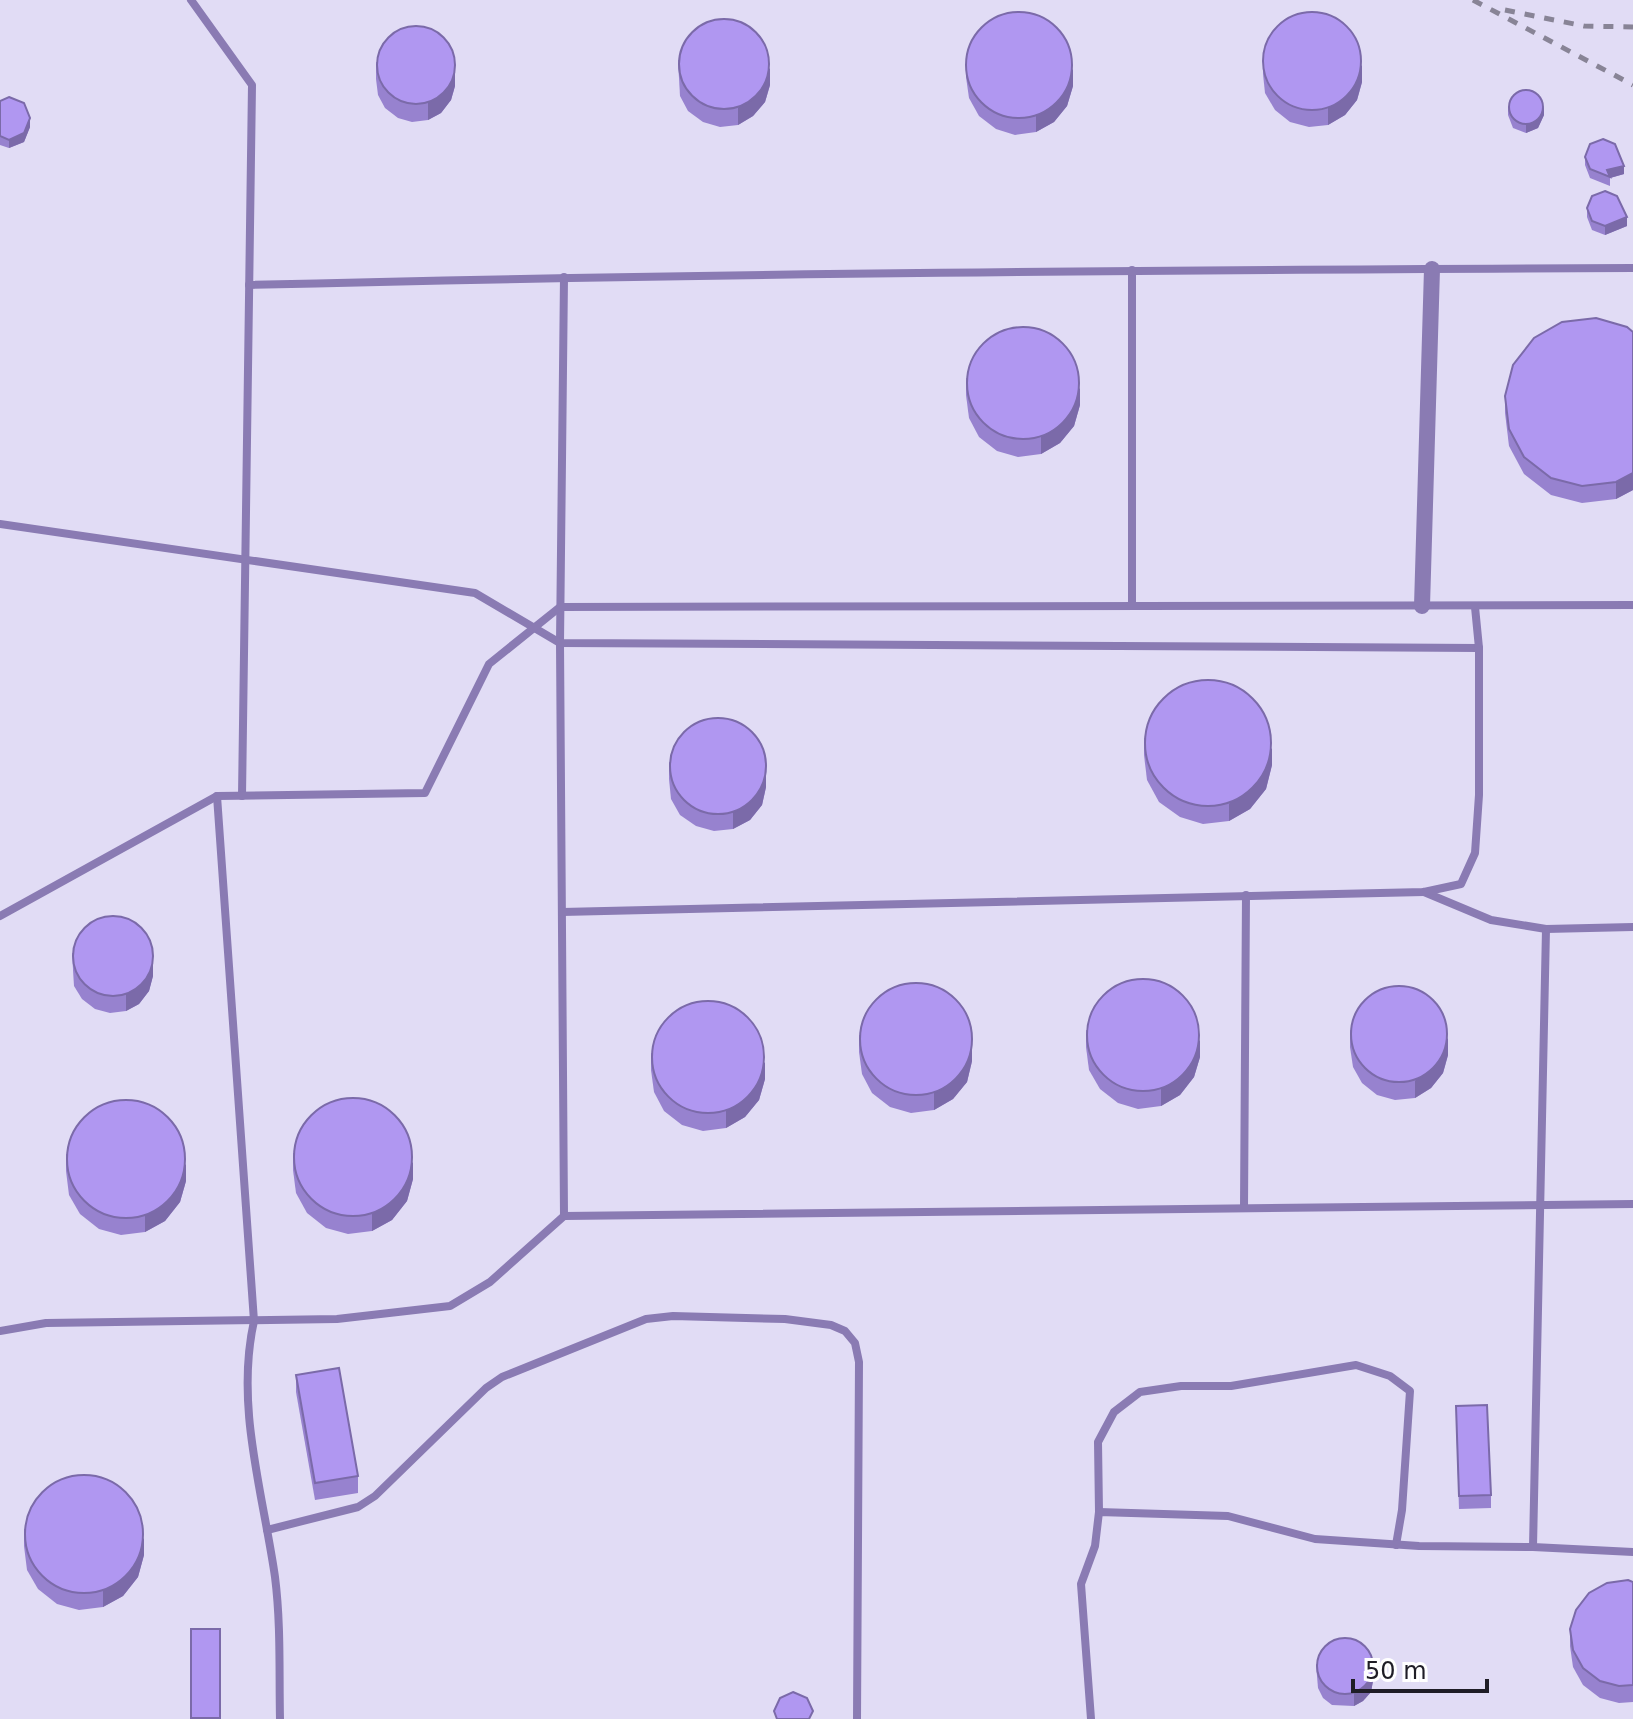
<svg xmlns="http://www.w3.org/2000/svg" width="1633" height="1719" font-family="'DejaVu Sans',sans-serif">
<rect width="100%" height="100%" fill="#e1dcf5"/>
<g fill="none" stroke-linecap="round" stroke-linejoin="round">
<!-- service -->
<g stroke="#8a7bb3" stroke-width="8">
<polyline points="191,0 252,85 242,796"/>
<polyline points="1132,270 1132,605"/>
<polyline points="564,277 560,643 564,1216"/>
<path d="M249,285C710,273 1172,270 1633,268"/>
<polyline points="0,524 475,593 560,643 1479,648"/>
<path d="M217,796L254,1321C235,1406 263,1493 275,1577C281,1624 279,1672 280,1719"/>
<polyline points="1424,892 1491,920 1546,929 1633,927"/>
<polyline points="562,912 1424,892 1461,884 1475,853 1479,795 1479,648 1475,607"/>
<polyline points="0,916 217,796 425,793 489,664 560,607 1633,605"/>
<polyline points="1546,929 1533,1547 1633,1552"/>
<polyline points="1244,1208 1246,895"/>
<polyline points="0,1331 46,1323 337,1319 450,1306 490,1282 564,1216 1633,1204"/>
<polyline points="1099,1512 1098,1442 1114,1412 1140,1392 1181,1386 1231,1386 1356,1365 1390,1376 1410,1391 1402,1510 1396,1545"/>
<polyline points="267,1530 358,1507 375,1496 486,1388 502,1377 646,1319 673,1316 785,1319 831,1325 845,1331 855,1343 859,1362 857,1719"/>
<polyline points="1091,1719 1081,1584 1095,1546 1099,1512 1228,1516 1315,1539 1419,1546 1533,1547"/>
</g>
<!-- minor -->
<polyline stroke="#8a7bb3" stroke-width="16" points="1422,606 1432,269"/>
<!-- rail -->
<g stroke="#888496" stroke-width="5" stroke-dasharray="10 10" stroke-linecap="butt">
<polyline points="1473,0 1633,85"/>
<polyline points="1505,10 1584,26 1633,27"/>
</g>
</g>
<!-- wall -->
<g fill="#9782cf">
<polygon points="1263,57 1362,82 1357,100 1345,115 1328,125 1309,127 1290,122 1275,110 1265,93 1263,74"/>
<polygon points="678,60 770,85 765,102 753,116 738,125 720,127 703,122 688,111 680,96"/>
<polygon points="966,60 1073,86 1067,106 1054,122 1036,132 1015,135 996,129 979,116 969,98 966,77"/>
<polygon points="376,62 455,86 451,100 441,113 428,120 412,122 398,118 385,108 378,95 376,79"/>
<polygon points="0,101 30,127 24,142 9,148 0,145"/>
<polygon points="1508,107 1544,115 1538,128 1526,133 1513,128 1508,115"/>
<polygon points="1585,157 1624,174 1610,178 1610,186 1590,178 1585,165"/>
<polygon points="1587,208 1627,226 1605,235 1592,230 1587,217"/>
<polygon points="1633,332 1633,490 1616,499 1582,503 1551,495 1524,474 1509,446 1505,413 1505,396"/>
<polygon points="966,378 1080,405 1074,426 1060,443 1041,454 1018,457 997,451 979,437 969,418 966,395"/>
<polygon points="1144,738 1272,765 1266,789 1250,809 1229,821 1203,824 1180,817 1159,802 1147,780 1144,755"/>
<polygon points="669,762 766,787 762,805 750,820 733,829 714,831 696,826 680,815 671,799 669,779"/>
<polygon points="72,953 153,976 149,991 139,1004 126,1011 110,1013 95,1009 82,999 74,986"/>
<polygon points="1086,1030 1200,1057 1194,1077 1180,1095 1161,1106 1138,1109 1118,1103 1100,1089 1089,1070 1086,1047"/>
<polygon points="1350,1030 1448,1055 1443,1073 1431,1088 1415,1098 1395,1100 1377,1095 1362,1083 1353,1067 1350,1047"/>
<polygon points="859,1035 972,1061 967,1082 953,1099 934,1110 911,1113 890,1107 872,1093 862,1074 859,1052"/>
<polygon points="651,1053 765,1079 759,1100 745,1117 726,1128 703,1131 682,1125 664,1111 654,1092 651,1070"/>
<polygon points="293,1153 413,1179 407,1201 392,1220 372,1231 348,1234 326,1228 307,1213 296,1193 293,1170"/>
<polygon points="66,1154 186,1181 180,1202 165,1221 145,1232 121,1235 99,1229 80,1214 69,1195 66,1171"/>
<polygon points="296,1375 358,1476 358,1493 315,1500 296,1392"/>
<polygon points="1456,1419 1491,1495 1491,1508 1459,1509"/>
<polygon points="24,1529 144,1555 138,1577 123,1596 103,1607 79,1610 57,1604 38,1589 27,1570 24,1546"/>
<polygon points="1633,1582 1633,1702 1619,1703 1600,1698 1583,1685 1573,1667 1570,1646 1570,1629"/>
<polygon points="1316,1664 1373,1681 1371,1692 1363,1701 1354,1706 1332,1705 1323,1698 1318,1688"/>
</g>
<!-- shaded-wall -->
<g fill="#7b6aa9">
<polygon points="1362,65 1362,82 1357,100 1345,115 1328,125 1328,108"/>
<polygon points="770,68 770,85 765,102 753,116 738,125 738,108"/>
<polygon points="455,69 455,86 451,100 441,113 428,120 428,103"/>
<polygon points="1073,69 1073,86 1067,106 1054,122 1036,132 1036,115"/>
<polygon points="1544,107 1544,115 1538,128 1526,133 1526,124"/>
<polygon points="30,118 30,127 24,142 9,148 9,140"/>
<polygon points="1624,166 1624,174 1610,178 1607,170"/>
<polygon points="1627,217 1627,226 1605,235 1605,226"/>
<polygon points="1080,388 1080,405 1074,426 1060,443 1041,454 1041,437"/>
<polygon points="1633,473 1633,490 1616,499 1616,482"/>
<polygon points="1272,748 1272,765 1266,789 1250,809 1229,821 1229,804"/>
<polygon points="766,770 766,787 762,805 750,820 733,829 733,812"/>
<polygon points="153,959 153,976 149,991 139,1004 126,1011 126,994"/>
<polygon points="1448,1038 1448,1055 1443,1073 1431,1088 1415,1098 1415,1081"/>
<polygon points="1200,1040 1200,1057 1194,1077 1180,1095 1161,1106 1161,1089"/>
<polygon points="972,1044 972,1061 967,1082 953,1099 934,1110 934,1093"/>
<polygon points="765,1062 765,1079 759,1100 745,1117 726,1128 726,1111"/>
<polygon points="413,1162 413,1179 407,1201 392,1220 372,1231 372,1214"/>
<polygon points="186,1164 186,1181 180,1202 165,1221 145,1232 145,1215"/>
<polygon points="144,1538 144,1555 138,1577 123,1596 103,1607 103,1590"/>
<polygon points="1373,1669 1373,1681 1371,1692 1363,1701 1354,1706 1354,1693"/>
</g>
<!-- building -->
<g fill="#b097f1" stroke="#7b6aa9" stroke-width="2">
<circle cx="1019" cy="65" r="53"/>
<circle cx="1312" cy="61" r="49"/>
<circle cx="724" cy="64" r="45"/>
<circle cx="416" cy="65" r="39"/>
<circle cx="1526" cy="107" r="17"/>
<polygon points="9,97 24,103 30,118 24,133 9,140 0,136 0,101"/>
<polygon points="1603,139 1615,144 1624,166 1607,170 1610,177 1590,169 1585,157 1590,144"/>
<polygon points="1605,191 1617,196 1627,217 1605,226 1592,221 1587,208 1592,196"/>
<polygon points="1596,318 1627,327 1633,332 1633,473 1616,482 1582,486 1551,478 1524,457 1509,429 1505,396 1513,365 1534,338 1562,322"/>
<circle cx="1023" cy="383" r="56"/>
<circle cx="1208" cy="743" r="63"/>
<circle cx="718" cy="766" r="48"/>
<circle cx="113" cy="956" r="40"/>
<circle cx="1143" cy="1035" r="56"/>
<circle cx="916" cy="1039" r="56"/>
<circle cx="1399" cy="1034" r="48"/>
<circle cx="708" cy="1057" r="56"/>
<circle cx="353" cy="1157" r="59"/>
<circle cx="126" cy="1159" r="59"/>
<polygon points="339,1368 358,1476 315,1483 296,1375"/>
<polygon points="1487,1405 1491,1495 1459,1496 1456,1406"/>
<circle cx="84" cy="1534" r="59"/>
<polygon points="1628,1580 1633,1582 1633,1685 1619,1686 1600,1681 1583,1668 1573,1650 1570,1629 1576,1610 1589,1593 1607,1583"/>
<rect x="191" y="1629" width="29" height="89"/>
<circle cx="1345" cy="1666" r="28"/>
<polygon points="793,1692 807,1698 813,1711 809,1719 777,1719 774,1711 780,1698"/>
</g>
<!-- scale -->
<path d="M1353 1679v12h134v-12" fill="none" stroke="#1f1d26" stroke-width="4"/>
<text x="1365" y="1679" font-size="24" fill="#1f1d26" stroke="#ffffff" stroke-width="6" paint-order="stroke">50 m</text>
</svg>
